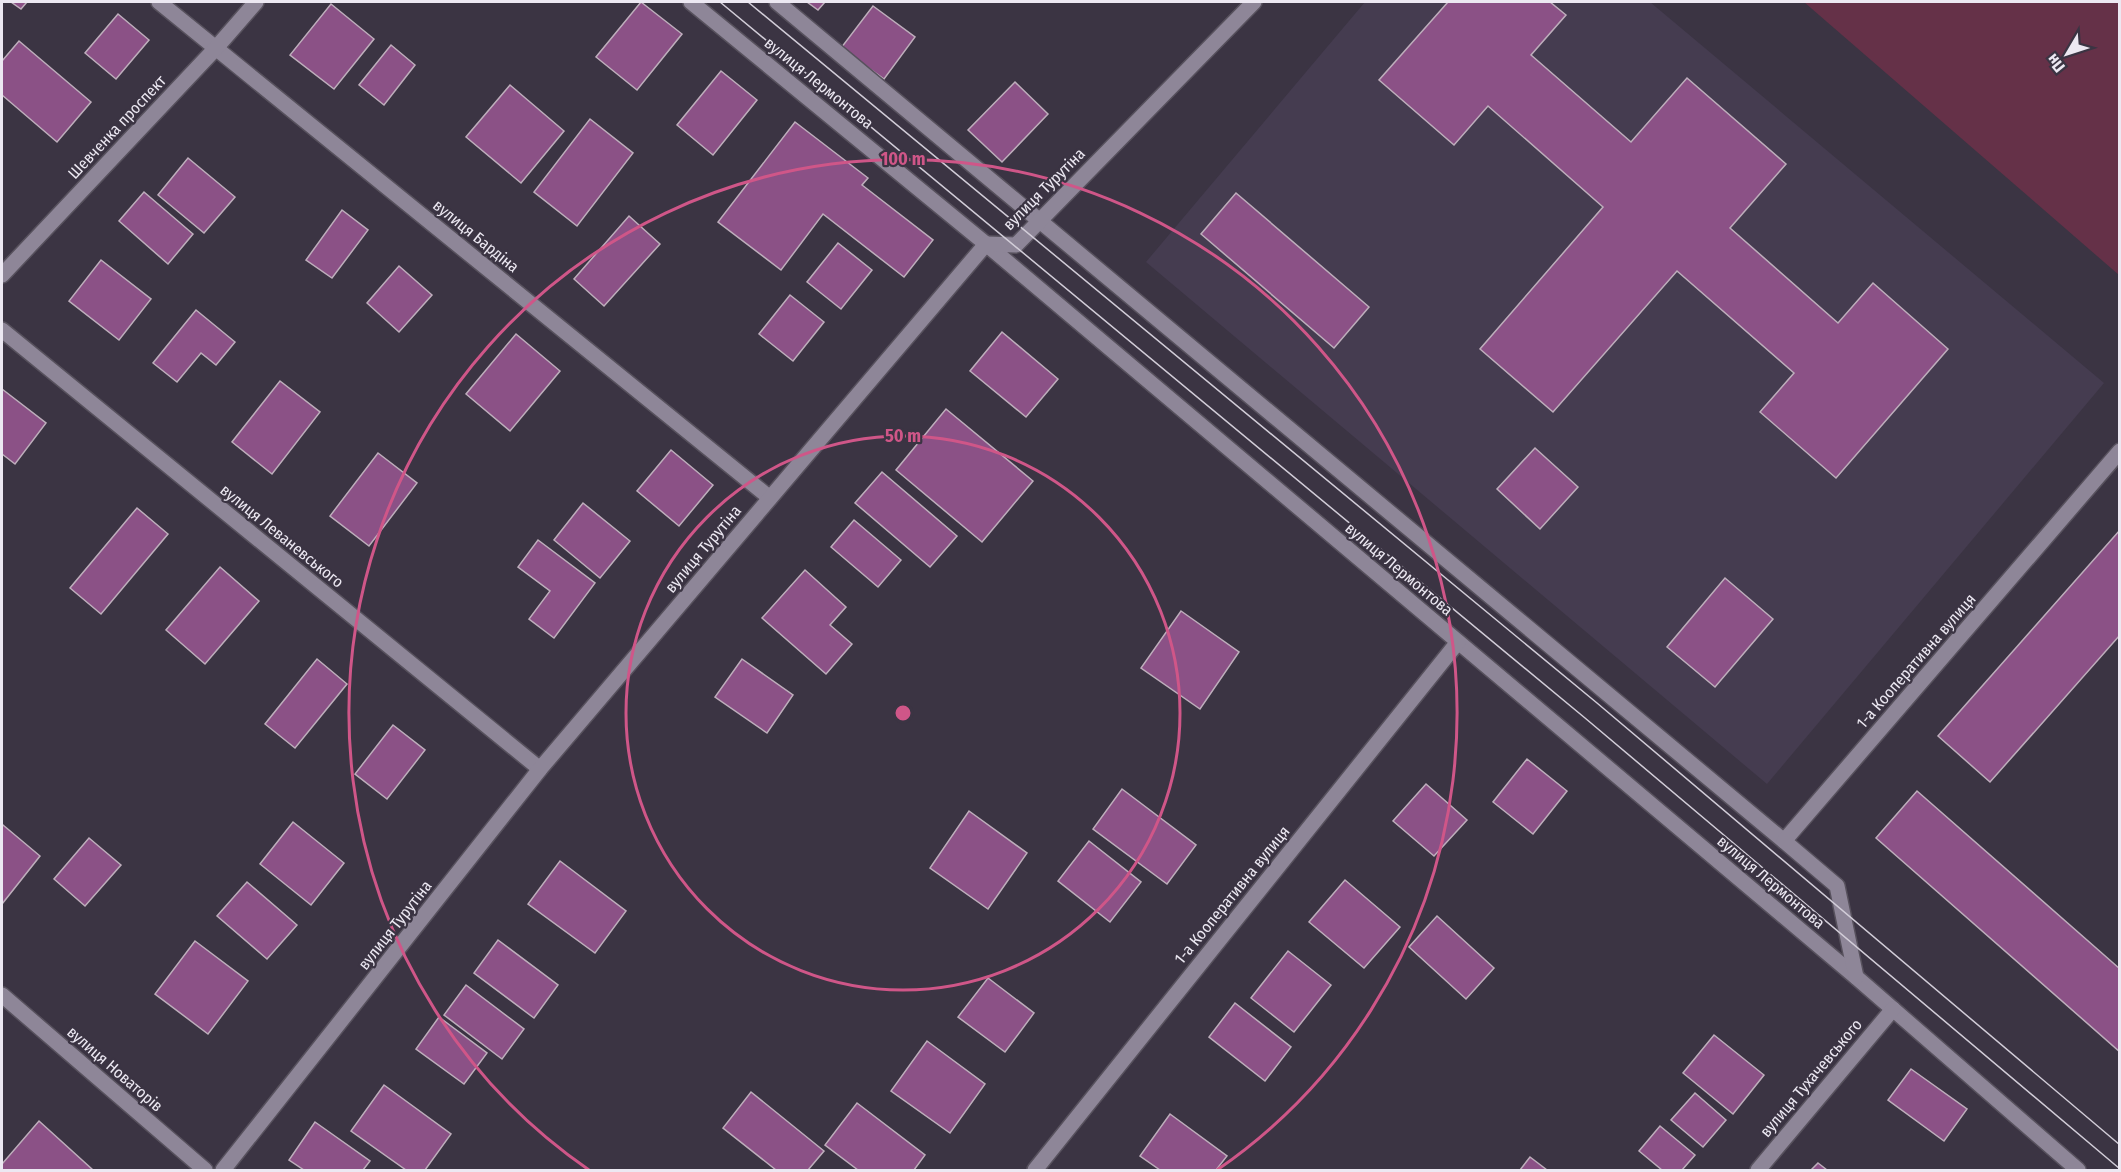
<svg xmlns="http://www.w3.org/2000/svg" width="2121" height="1172" font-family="'Fira Sans Condensed',sans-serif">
<rect width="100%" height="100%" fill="#3b3443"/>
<!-- built -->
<polygon fill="#453c50" points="1365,2 1650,2 2104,383 1767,784 1146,262"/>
<!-- green -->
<polygon fill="#653148" points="1804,2 2119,2 2119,275"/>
<!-- building -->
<g fill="#8b5186" stroke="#beaebc" stroke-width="1.5">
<polygon points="11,2 27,2 21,9"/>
<polygon points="641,2 682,34 637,90 596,57"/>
<polygon points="807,2 825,2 818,10"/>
<polygon points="1448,2 1550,2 1566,15 1531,55 1631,142 1687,78 1786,164 1730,228 1838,323 1873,283 1948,349 1836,478 1760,412 1794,373 1677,271 1553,412 1480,349 1603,207 1488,106 1454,145 1379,80"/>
<polygon points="331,4 374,39 334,89 290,55"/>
<polygon points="873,6 915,37 884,79 841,48"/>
<polygon points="118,14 149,40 116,79 85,53"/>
<polygon points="19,41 91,102 57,142 2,95 2,61"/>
<polygon points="391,45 415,65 384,105 359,85"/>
<polygon points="721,71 757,100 713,155 677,125"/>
<polygon points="1015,82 1048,114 1002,162 968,130"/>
<polygon points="510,85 564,131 521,183 466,137"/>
<polygon points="590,119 633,153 577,226 534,192"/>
<polygon points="795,122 868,178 862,185 933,240 904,277 823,214 781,270 718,222"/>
<polygon points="188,158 235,197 204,233 158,195"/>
<polygon points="144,192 193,234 168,264 119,221"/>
<polygon points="1236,193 1369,307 1334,348 1201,234"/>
<polygon points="342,210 368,230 332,278 306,260"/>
<polygon points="629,216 660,244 604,306 574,279"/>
<polygon points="838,243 872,270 841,309 807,282"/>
<polygon points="101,260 151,299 119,340 69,301"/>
<polygon points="399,266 432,295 399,332 367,303"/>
<polygon points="790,295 824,322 793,361 759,334"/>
<polygon points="196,310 235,342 216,365 201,353 177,382 153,363"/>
<polygon points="1002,332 1058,379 1026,417 970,371"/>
<polygon points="516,334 560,371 510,431 466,394"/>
<polygon points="280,381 320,412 272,474 232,442"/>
<polygon points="2,389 46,423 15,464 2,454"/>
<polygon points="946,409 1033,481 982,542 896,470"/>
<polygon points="1535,448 1578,487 1540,529 1497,489"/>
<polygon points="671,450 713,485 679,526 637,491"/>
<polygon points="378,453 417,483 369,546 330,516"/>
<polygon points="882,472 957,536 930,567 855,503"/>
<polygon points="583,503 630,541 600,578 554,540"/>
<polygon points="137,508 168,534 101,614 70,588"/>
<polygon points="854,520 901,560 878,587 831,547"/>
<polygon points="2120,530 2120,635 1990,782 1938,736"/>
<polygon points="538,540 595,583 554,638 529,619 550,591 518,567"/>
<polygon points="220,567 259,601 205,664 166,630"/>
<polygon points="805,570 846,607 830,625 852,644 826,674 762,618"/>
<polygon points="1725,578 1773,619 1715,687 1667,647"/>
<polygon points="1181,611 1239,652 1200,709 1141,668"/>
<polygon points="317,659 347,684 295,748 265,724"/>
<polygon points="742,659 793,695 767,733 715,697"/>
<polygon points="393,725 425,750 387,799 355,774"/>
<polygon points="1527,759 1567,791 1533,834 1493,802"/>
<polygon points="1426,784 1467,820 1434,856 1393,821"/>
<polygon points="1122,789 1196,845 1167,884 1093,829"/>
<polygon points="1917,791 2120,969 2120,1052 1876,838"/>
<polygon points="969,811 1027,853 988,909 930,868"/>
<polygon points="293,822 344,863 311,905 260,864"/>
<polygon points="3,825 40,856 2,904 2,827"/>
<polygon points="89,838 121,865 85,906 54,879"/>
<polygon points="1089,841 1141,882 1110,922 1058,881"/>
<polygon points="560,861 626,911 595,953 528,904"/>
<polygon points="1345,880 1400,927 1364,968 1309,922"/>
<polygon points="247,882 297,925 267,959 217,916"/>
<polygon points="1437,916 1494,968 1466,999 1409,947"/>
<polygon points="498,940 558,985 534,1018 474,973"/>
<polygon points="195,941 248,981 208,1034 155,994"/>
<polygon points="1288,951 1331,985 1294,1032 1251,998"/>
<polygon points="988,978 1034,1013 1005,1052 958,1017"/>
<polygon points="466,985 524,1029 502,1059 444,1015"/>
<polygon points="1235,1003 1291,1047 1265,1081 1209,1037"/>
<polygon points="439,1017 487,1053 464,1084 416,1049"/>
<polygon points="1714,1035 1764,1075 1733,1114 1683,1073"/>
<polygon points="927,1041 985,1084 950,1133 891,1091"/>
<polygon points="1911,1069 1967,1109 1944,1141 1888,1100"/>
<polygon points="384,1085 451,1134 425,1170 406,1170 351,1131"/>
<polygon points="751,1092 824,1151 808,1170 776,1170 723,1128"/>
<polygon points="1695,1093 1726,1120 1703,1147 1671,1120"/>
<polygon points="857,1103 925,1155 914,1170 858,1170 825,1145"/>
<polygon points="1170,1114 1227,1156 1216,1170 1160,1170 1140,1156"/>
<polygon points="39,1121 93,1170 2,1170 2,1164"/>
<polygon points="315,1122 370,1161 363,1170 304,1170 289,1160"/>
<polygon points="1660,1126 1695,1155 1682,1170 1662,1170 1639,1151"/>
<polygon points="1530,1157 1547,1170 1520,1170"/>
<polygon points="1818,1163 1827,1170 1811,1170"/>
</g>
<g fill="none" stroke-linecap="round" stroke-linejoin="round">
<defs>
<g id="minor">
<polyline points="159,2 770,498"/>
<polyline points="691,2 986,244 1856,977 2078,1170"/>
<polyline points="777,2 1784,841"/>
<polyline points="2,275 216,48 256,2"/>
<polyline points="2,330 540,769"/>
<polyline points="1856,977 1837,886 1784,841 2120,451"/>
<polyline points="2,995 205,1170"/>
<polyline points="1035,1170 1458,642"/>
<polyline points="1758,1170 1893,1009"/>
</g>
<polyline id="tertiary" points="223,1170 540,769 986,244 1016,245 1254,2"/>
</defs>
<!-- minor casing -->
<use href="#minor" stroke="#57515d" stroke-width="18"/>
<!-- tertiary casing -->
<use href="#tertiary" stroke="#57515d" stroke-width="18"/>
<!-- minor -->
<use href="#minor" stroke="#8e8698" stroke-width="15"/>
<!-- tertiary -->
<use href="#tertiary" stroke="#8e8698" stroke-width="15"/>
<!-- tram -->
<g stroke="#d2cdd8" stroke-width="1.5">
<polyline points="720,2 1585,718 2120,1169"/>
<polyline points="748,2 1597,703 2120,1145"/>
</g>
</g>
<!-- distance rings -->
<g fill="none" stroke="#cf5688" stroke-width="3">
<circle cx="903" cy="713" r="277"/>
<path d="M589 1170A554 554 0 1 1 1217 1170"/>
</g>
<g text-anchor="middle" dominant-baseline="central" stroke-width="4.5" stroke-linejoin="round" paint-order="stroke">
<!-- street labels -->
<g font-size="16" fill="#ece8f2" stroke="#3b3443">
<text transform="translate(819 83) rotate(39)">вулиця Лермонтова</text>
<text transform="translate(117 127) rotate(-47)">Шевченка проспект</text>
<text transform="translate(1044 189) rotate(-45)">вулиця Турутіна</text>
<text transform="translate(476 236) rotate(39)">вулиця Бардіна</text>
<text transform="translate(282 536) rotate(39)">вулиця Леваневського</text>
<text transform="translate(703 549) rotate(-50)">вулиця Турутіна</text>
<text transform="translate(1399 569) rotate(40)">вулиця Лермонтова</text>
<text transform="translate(1916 661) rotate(-49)">1-а Кооперативна вулиця</text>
<text transform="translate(1771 882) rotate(40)">вулиця Лермонтова</text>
<text transform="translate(1232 895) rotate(-51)">1-а Кооперативна вулиця</text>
<text transform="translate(395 925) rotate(-52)">вулиця Турутіна</text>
<text transform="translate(115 1069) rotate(41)">вулиця Новаторів</text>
<text transform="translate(1811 1078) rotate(-50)">вулиця Тухачевського</text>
</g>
</g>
<circle cx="903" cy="713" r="9" fill="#cf5688" stroke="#3b3443" stroke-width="3"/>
<g font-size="18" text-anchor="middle" font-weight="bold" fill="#cf5688" stroke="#3b3443" stroke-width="4.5" stroke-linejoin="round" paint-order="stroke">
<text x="903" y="165">100 m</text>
<text x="903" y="442">50 m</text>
</g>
<!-- border -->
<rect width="2121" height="1172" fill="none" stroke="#ece8f2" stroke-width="6"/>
<!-- north arrow -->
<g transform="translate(2067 54) rotate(231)" stroke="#3b3443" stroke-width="4.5" paint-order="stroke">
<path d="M0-4.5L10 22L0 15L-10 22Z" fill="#ece8f2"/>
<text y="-9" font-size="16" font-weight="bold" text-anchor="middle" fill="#ece8f2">Пн</text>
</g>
</svg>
